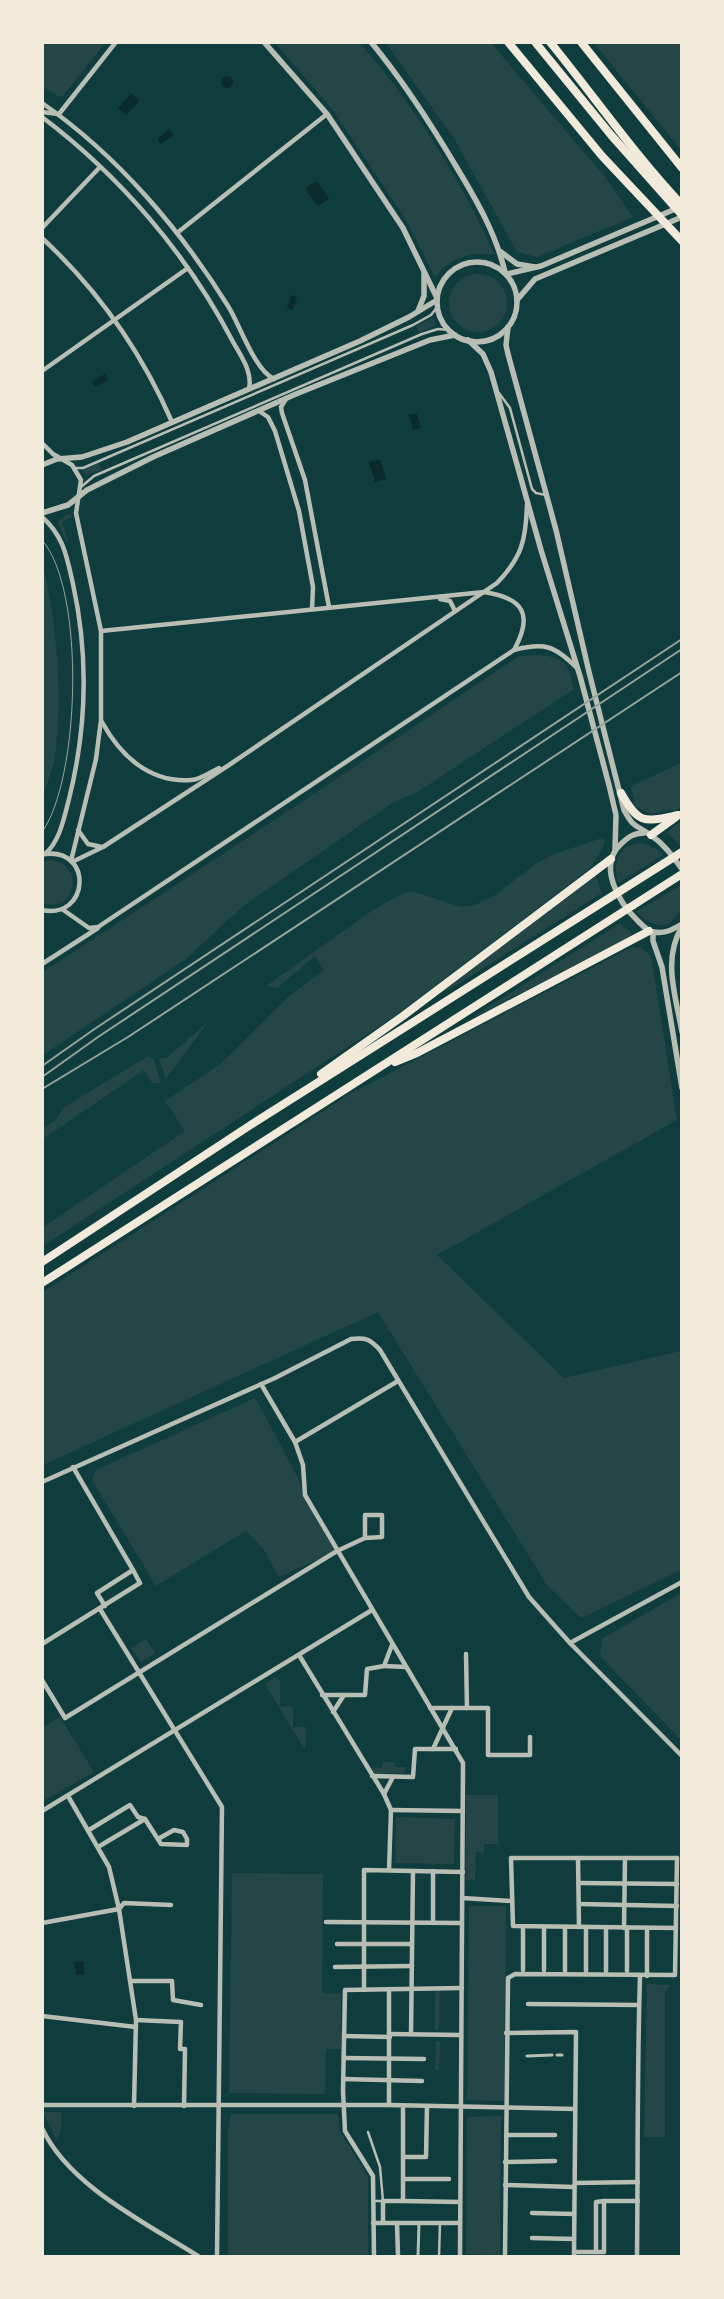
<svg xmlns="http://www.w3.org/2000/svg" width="724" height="2299" font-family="'Alegreya Sans',sans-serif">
<rect width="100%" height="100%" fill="#0f3d3e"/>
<!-- green -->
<g fill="#244646">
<polygon points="43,42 105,42 105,43 63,96 59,97 43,87"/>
<path d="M275,43H360C415,106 460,179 495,255C469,251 452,257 435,277L405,218L333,110Z"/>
<polygon points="386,43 491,43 605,177 633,217 537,257 517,252 455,140"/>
<polygon points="594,43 681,43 681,150"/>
<circle cx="478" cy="303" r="29"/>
<polygon points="433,318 436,325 407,338 419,332 416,326"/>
<polygon points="98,463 101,470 86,475 83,470"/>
<polygon points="70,513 72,517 62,522 68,541 66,542 58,521"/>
<path d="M43,565C57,627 63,693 55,756C53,769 47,783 43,796Z"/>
<path d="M538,655C565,657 568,663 574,689L419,791L394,802L243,906L186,959L43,1055V972L308,798L519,656Z"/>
<polygon points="681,763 681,807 673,812 672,809 652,814 635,807 631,786"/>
<polygon points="681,821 681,843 679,845 667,832"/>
<polygon points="602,838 605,842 597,858 588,870 398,1014 43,1246 43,1227 185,1131 165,1101 218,1066 288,997 324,970 315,956 277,988 266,986 373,910 398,896 411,891 461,907 475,905 497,894 534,865 554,854"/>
<path d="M643,843L655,848L663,855L618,883C612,862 619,843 643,843Z"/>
<path d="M51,860C87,866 74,914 43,903V862Z"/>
<polygon points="596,876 602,893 452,988 442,992"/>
<path d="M681,885V910L669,924C657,929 645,920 636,912Z"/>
<polygon points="620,923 632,933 631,937 468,1020"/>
<polygon points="632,947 641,948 651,956 677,1120 437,1255 564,1378 681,1351 681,1570 581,1618 547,1585 378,1312 43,1465 43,1292 348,1095"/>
<polygon points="208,1022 166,1079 159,1059 168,1057"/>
<polygon points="148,1056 154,1060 161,1083 152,1083 144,1070 43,1139 43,1128 56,1120 63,1108"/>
<path d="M255,1398C283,1448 308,1500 337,1551L279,1577L263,1548L246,1531L156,1586L92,1480L96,1470Z"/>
<polygon points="681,1593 681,1740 600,1656 602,1639"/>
<polygon points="146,1639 155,1653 141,1662 131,1648"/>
<polygon points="276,1677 280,1681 280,1706 293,1707 293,1727 306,1727 305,1750 265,1684"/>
<polygon points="60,1717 94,1772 43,1801 43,1727"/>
<polygon points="383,1762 394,1762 395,1767 406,1767 404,1773 374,1774 372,1768 382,1768"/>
<polygon points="466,1795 498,1795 498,1844 484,1844 484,1853 476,1852 475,1880 466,1880"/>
<polygon points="396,1817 455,1819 454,1864 395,1863"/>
<polygon points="232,1873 323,1874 322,1993 341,1994 341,2049 326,2049 325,2094 229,2093"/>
<polygon points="469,1906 506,1906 504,2101 467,2100"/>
<polygon points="647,1984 670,1985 665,1993 665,2137 644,2137"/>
<polygon points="435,1991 440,1991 439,2030 435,2030"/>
<polygon points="436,2041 440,2041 439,2070 435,2070"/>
<polygon points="43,2112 61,2112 61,2130 57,2140"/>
<polygon points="231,2114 338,2114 340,2132 368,2176 368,2256 228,2256 228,2132"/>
<polygon points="501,2116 500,2256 466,2254 467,2117"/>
</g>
<!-- water -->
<g fill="#0a2a2b">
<circle cx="227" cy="82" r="6"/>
<polygon points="131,93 139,101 126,115 118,108"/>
<polygon points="169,129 174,135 161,144 157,139"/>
<polygon points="317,181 329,199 317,206 305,188"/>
<polygon points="291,295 297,297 293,310 287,308"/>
<polygon points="105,374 108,380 95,387 92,382"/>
<polygon points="417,413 421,428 413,430 409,415"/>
<polygon points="380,459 386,479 375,482 369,462"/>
<polygon points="83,1961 85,1974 76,1975 74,1962"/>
</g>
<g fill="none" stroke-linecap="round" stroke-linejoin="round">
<!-- service -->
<g stroke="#b8beb3" stroke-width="2.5">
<polyline points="499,393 510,408 532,489 536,493 546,495"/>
<polyline points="74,468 83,468 413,325 431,315 438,306"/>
<polyline points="81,487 94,476 422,334 438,329 450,330"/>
<polyline points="368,2132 380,2167 383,2201 374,2201"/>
<polyline points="439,2256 440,2223"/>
</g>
<!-- pedestrian -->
<g stroke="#b8beb3" stroke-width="3">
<polyline points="557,2055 562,2055"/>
<polyline points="527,2056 552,2055"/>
<polyline points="418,2256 419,2223"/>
</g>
<!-- minor -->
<g stroke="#b8beb3" stroke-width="4.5">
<path d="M42,103C117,155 180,229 228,306C240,325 254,369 274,379"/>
<polyline points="42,112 58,114"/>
<polyline points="59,114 116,42"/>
<path d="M42,117C120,176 187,254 232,340C240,355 253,371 249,389"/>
<polyline points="42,228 100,167"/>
<polyline points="177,233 327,114"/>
<path d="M42,238C97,289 142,353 172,422"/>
<polyline points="42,371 188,268"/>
<polyline points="286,399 281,407 282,413 305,480 329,607"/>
<polyline points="259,411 268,417 275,431 299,511 313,587 312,609"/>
<polyline points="42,443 53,454 72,465 81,480 76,513 101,631 101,720 96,759 71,861"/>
<path d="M42,517C64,536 67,558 73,584C89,657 87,727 69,799C64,818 60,841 45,854"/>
<polyline points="440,599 450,601 455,611"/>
<path d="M101,631L484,592C523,598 534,614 514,650"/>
<path d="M102,722C120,755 149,783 191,780C200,780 211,772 219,768"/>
<polyline points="78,830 88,844 102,847"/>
<path d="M72,862L103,847L232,763L497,583C522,557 526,540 527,504"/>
<path d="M62,909L89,928L98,927L514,650C545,642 555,646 577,668"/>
<path d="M42,910C89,920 94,848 45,854"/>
<polyline points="42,964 98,928"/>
<polyline points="261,1384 295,1442 303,1465 305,1495 463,1763 460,2256"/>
<polyline points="295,1442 398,1381"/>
<polyline points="73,1467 133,1570"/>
<path d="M42,1482L275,1378L351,1339C365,1337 370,1339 380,1350L529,1597L570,1643L682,1756"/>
<polyline points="100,1609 222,1807 217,2256"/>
<polyline points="570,1643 682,1582"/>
<polyline points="42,1644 140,1583 133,1570 97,1593 105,1606"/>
<polyline points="466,1654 467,1708"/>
<polyline points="299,1655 384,1794 391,1810 389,1870"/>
<polyline points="384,1666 406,1667"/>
<polyline points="42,1680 65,1718 337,1551 365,1538 382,1537 382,1515 365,1515 365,1538"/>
<polyline points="322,1695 365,1695 367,1669 384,1666 392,1645"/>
<polyline points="430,1708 488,1708 488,1755 530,1755 530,1737"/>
<polyline points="333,1712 344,1695"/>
<polyline points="433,1749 452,1708"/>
<polyline points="372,1776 413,1777 415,1749 456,1749"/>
<polyline points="384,1794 393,1777"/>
<polyline points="68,1796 109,1867 119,1909 136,2020 134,2106"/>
<polyline points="391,1810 463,1811"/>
<polyline points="42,1811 372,1610"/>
<polyline points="89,1830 130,1805 138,1817 145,1819 161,1844 187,1845 187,1839 183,1832 174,1830 158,1839"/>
<polyline points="98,1847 145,1819"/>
<polyline points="578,1858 579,1927"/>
<polyline points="579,1883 677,1884"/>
<polyline points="462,1898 512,1901"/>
<polyline points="579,1904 677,1906"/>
<polyline points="326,1922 462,1923"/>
<polyline points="42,1923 119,1909 124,1903 171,1905"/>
<polyline points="433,1923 433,1871"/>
<polyline points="523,1927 523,1970"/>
<polyline points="544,1927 544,1970"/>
<polyline points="606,1928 606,1971"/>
<polyline points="624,1928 625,1858"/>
<polyline points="627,1928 627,1971"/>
<polyline points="647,1928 647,1976"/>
<polyline points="676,1928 513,1926 511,1858 677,1858"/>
<polyline points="337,1944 411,1944"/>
<polyline points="335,1967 412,1966"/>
<polyline points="565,1971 565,1927"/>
<polyline points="586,1971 586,1927"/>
<polyline points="130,1981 172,1981 173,2000 201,2005"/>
<polyline points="389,1989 389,2105"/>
<polyline points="364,1990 364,1870 463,1872"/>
<polyline points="528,2004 639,2005"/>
<polyline points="42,2016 136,2027"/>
<polyline points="136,2020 181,2022 180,2049 185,2049 184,2106"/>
<polyline points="506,2033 576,2032 574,2256"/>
<polyline points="389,2034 461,2035"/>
<polyline points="411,2034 413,1871"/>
<polyline points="344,2036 390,2037"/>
<polyline points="344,2058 424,2059"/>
<polyline points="343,2079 422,2081"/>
<polyline points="42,2105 389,2105 575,2109"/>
<path d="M42,2128C69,2186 146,2223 198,2256"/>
<polyline points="506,2135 555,2135"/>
<polyline points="403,2157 426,2157 427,2106"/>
<polyline points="505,2162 555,2161"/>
<polyline points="403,2179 449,2179"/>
<polyline points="575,2183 638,2182"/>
<polyline points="505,2185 574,2187"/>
<polyline points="403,2201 460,2202"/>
<polyline points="532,2213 574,2214"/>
<polyline points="373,2223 460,2223"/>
<polyline points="383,2223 383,2201 403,2201 403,2106"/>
<polyline points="397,2223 398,2256"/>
<polyline points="532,2238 574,2239"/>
<polyline points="574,2252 604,2252 604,2201 638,2201"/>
<polyline points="596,2252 596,2202 604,2201"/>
<polyline points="374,2256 373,2176 345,2131 343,2091 345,1990 462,1988"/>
<polyline points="505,2256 508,1978 515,1974 675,1975 677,1858"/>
<path d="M637,2256C638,2163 637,2070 640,1976"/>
</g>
<!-- tertiary -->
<g stroke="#b8beb3" stroke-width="5.5">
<polyline points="264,42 327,114 403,228 437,298"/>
<path d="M371,42C404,82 431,124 457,168C477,201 496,234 505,272"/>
<polyline points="501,252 517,264 535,267"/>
<circle cx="477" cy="302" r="40"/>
<polyline points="507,274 541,266 680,207"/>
<polyline points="517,300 535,279 682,217"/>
<polyline points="418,311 424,296 424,274"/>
<path d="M508,327L506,345L508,354L556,530L589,672L624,810C634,829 637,825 652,836C665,845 673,857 682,869"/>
<polyline points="468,340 483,354 491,372 541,550 580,676 609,785 616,815 615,849"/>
<polyline points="42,465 57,459 82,457 127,442 360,341 409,317 437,300"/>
<polyline points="42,513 68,505 87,490 153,457 296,394 430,340 455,335"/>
<path d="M644,833C634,833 628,837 621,844C597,866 619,903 638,921C642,925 647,931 653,932C665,934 672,930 682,924"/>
<path d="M682,927C662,959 676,997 682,1032"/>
<polyline points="653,932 653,941 662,967 682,1088"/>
</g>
<!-- motorway -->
<g stroke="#f1e9da" stroke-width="8">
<polyline points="508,42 602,156 682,241"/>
<polyline points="535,42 611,135 682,215"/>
<path d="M550,42C594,96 634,154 682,205"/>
<polyline points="581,42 682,168"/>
<path d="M621,793C639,825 644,822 678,815"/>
<polyline points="651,835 676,817"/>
<polyline points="395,1062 417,1053 649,931"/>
<polyline points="321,1074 403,1016 611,859"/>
<polyline points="42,1262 249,1126 682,852"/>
<polyline points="42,1283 682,874"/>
</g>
<!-- tram -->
<path stroke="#97a49c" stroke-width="1" d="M42,540C86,590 80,780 42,832"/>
<!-- rail -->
<g stroke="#97a49c" stroke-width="2">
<polyline points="42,1066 96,1028 682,639"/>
<polyline points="42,1077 98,1037 682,649"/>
<polyline points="42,1089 128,1037 682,672"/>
</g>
</g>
<!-- border -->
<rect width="724" height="2299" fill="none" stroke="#f1e9da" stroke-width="88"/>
</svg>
